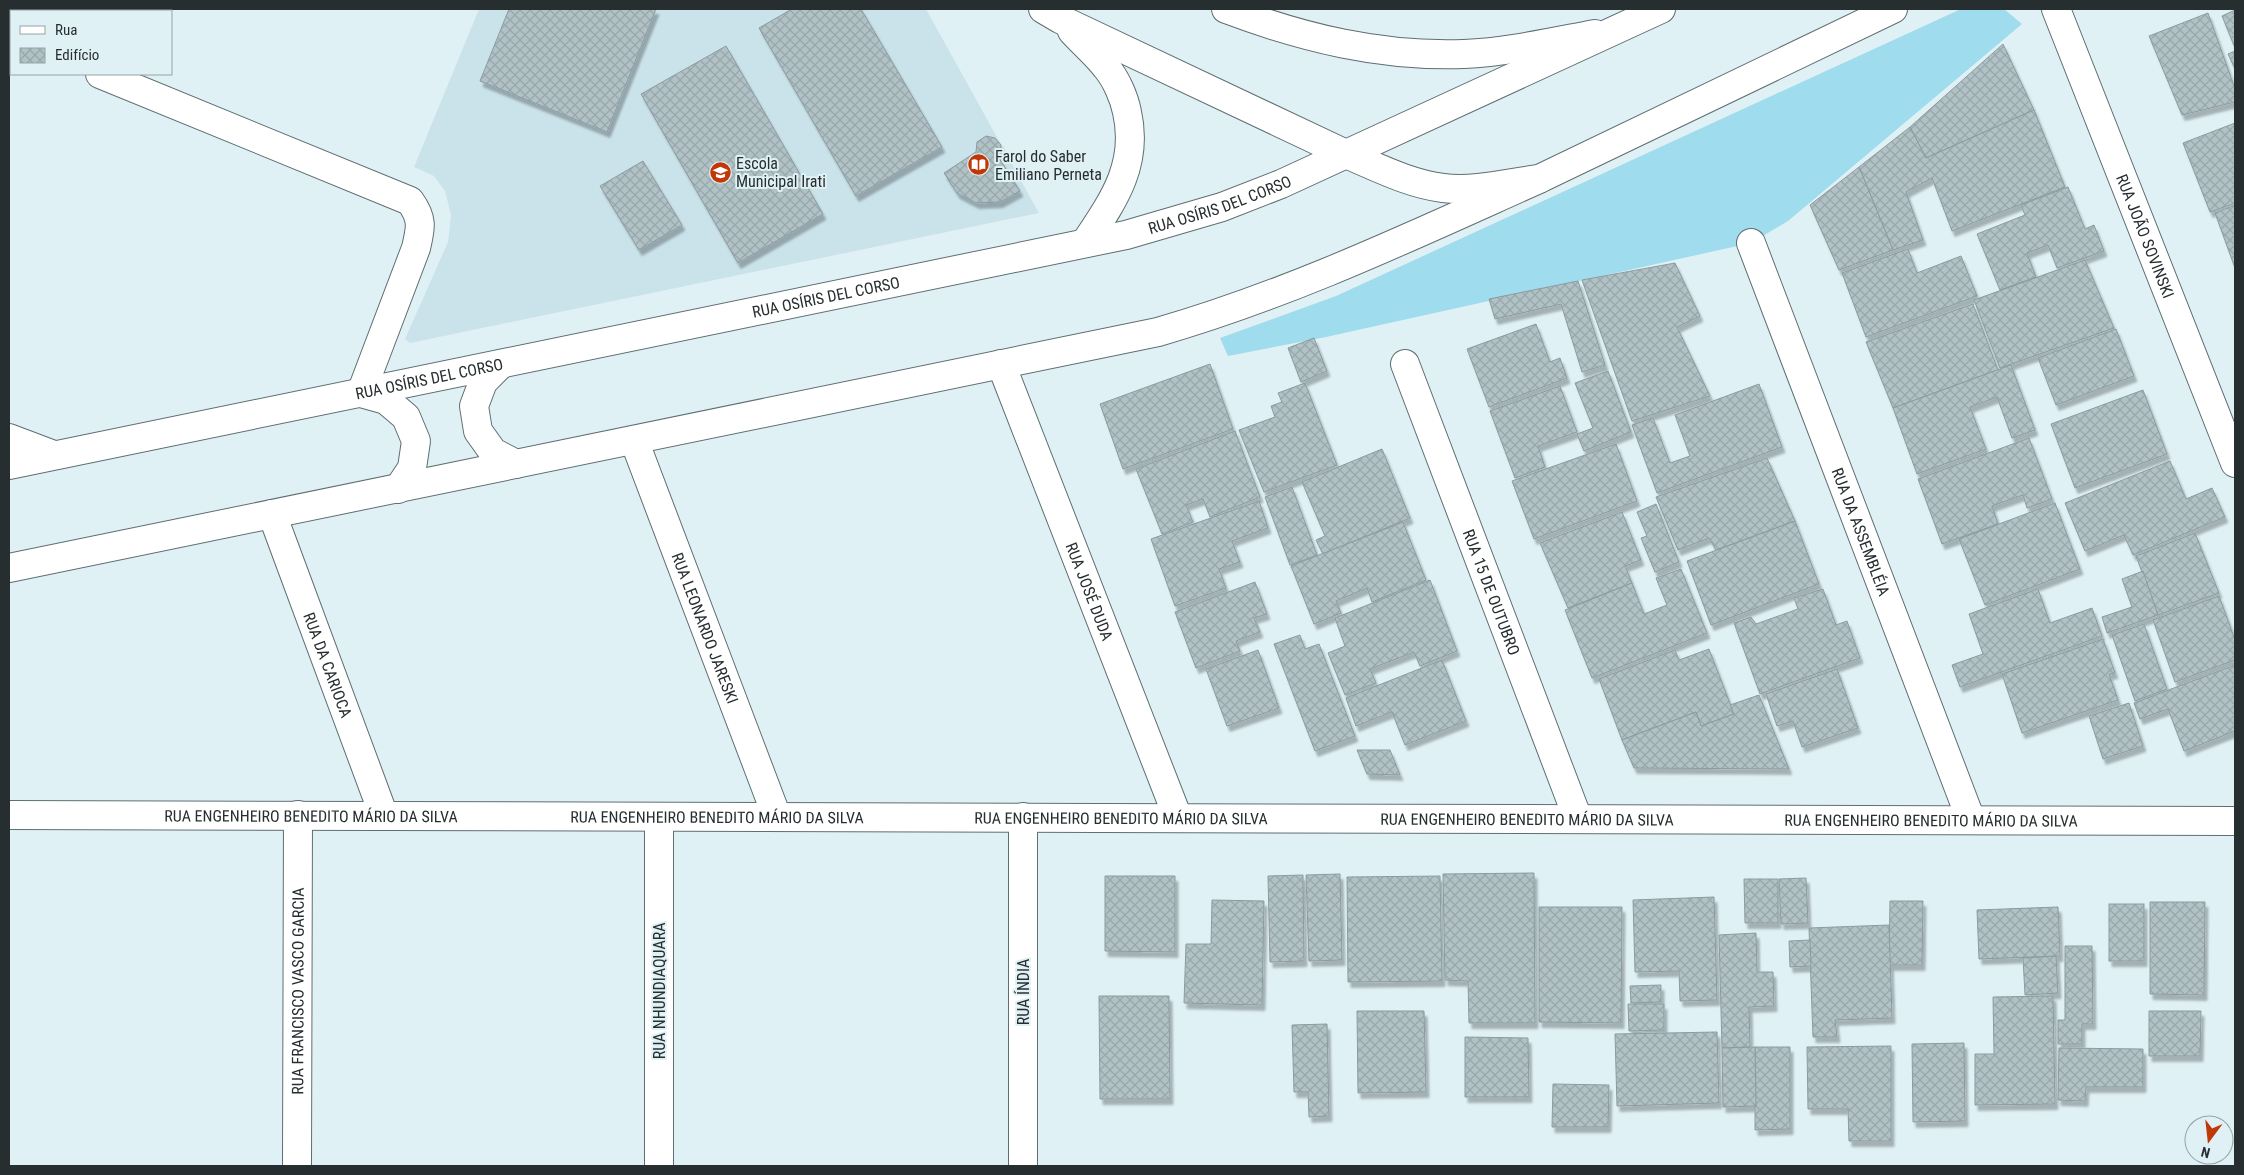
<svg xmlns="http://www.w3.org/2000/svg" width="2244" height="1175" font-family="'Roboto Condensed',sans-serif">
<defs>
<pattern id="building-cross-hatch" width="8" height="8" patternUnits="userSpaceOnUse" patternTransform="scale(1.25)"><rect width="8" height="8" fill="#b1c2c6"/><path d="M0 0l8 8M0 8l8-8" fill="none" stroke="#98a7aa"/></pattern>
<filter id="shadow"><feDropShadow dx="3" dy="5.5" stdDeviation="1" flood-color="#0004"/></filter>
</defs>
<rect width="100%" height="100%" fill="#e0f1f6"/>
<!-- built -->
<polygon fill="#cae3ea" points="479,9 926,9 1039,213 410,343 405,339 448,242 451,215 445,191 434,176 414,167"/>
<!-- grass -->
<polygon fill="#9fdced" points="1961,9 2004,9 2022,24 1788,221 1751,243 1326,337 1228,356 1220,338 1336,296"/>
<!-- building -->
<g fill="url(#building-cross-hatch)" stroke="#8b9ba0" filter="url(#shadow)">
<polygon points="509,9 656,9 607,132 480,81"/>
<polygon points="792,9 861,9 942,147 856,196 759,28"/>
<polygon points="2235,10 2235,48 2222,16"/>
<polygon points="2208,13 2235,89 2235,102 2182,115 2149,36"/>
<polygon points="2003,44 2034,110 1926,158 1910,127"/>
<polygon points="726,46 823,214 738,263 641,94"/>
<polygon points="2235,51 2235,69 2228,54"/>
<polygon points="2034,110 2065,187 1952,231 1932,178 1906,192 1923,240 1893,250 1859,167 1910,127 1926,158"/>
<polygon points="2235,123 2235,203 2210,212 2183,143"/>
<polygon points="986,136 995,138 1001,145 999,158 1020,191 1000,202 976,203 957,193 944,173 976,152 977,142"/>
<polygon points="643,161 682,225 639,250 600,186"/>
<polygon points="1859,167 1893,250 1839,270 1810,205"/>
<polygon points="2068,187 2085,229 2094,225 2104,251 2057,268 2048,245 2027,253 2036,277 2000,290 1977,234 2025,215 2021,205"/>
<polygon points="2235,205 2235,268 2215,213"/>
<polygon points="1908,249 1917,273 1961,256 1977,296 1866,337 1842,273"/>
<polygon points="2085,260 2114,328 2000,368 1974,300"/>
<polygon points="1675,263 1700,316 1677,327 1710,396 1632,421 1582,280"/>
<polygon points="1578,281 1605,365 1582,372 1561,304 1495,319 1489,299"/>
<polygon points="1973,304 1998,370 1893,408 1866,342"/>
<polygon points="1536,324 1550,362 1560,358 1567,378 1489,407 1467,349"/>
<polygon points="2116,329 2134,376 2056,405 2038,358"/>
<polygon points="1314,338 1327,371 1301,382 1288,348"/>
<polygon points="1210,364 1233,429 1123,469 1100,404"/>
<polygon points="2011,365 2035,430 2012,438 1997,397 1970,407 1986,449 1917,474 1893,408"/>
<polygon points="1608,371 1631,432 1584,451 1577,434 1593,428 1575,383"/>
<polygon points="1305,383 1337,465 1264,492 1239,430 1275,417 1271,406 1282,402 1278,393"/>
<polygon points="1759,384 1782,447 1657,493 1632,425 1653,418 1670,463 1690,456 1675,415"/>
<polygon points="1560,386 1577,432 1538,446 1545,467 1515,478 1490,411"/>
<polygon points="2143,390 2167,454 2075,488 2051,424"/>
<polygon points="1235,431 1260,497 1210,517 1203,499 1186,505 1193,522 1162,534 1136,469"/>
<polygon points="2029,438 2052,499 2027,508 2023,495 1992,506 1998,524 1942,544 1918,479"/>
<polygon points="1616,444 1637,501 1534,539 1512,481"/>
<polygon points="1382,449 1410,518 1323,554 1316,540 1325,536 1302,482"/>
<polygon points="1767,458 1795,521 1716,550 1709,538 1678,550 1656,497"/>
<polygon points="2170,461 2186,499 2212,488 2225,517 2133,555 2124,535 2085,551 2065,503"/>
<polygon points="1292,487 1317,555 1290,565 1265,497"/>
<polygon points="1259,501 1268,528 1232,541 1240,562 1219,569 1226,588 1175,606 1151,539"/>
<polygon points="2055,503 2080,569 1985,605 1959,539"/>
<polygon points="1656,504 1679,562 1655,572 1641,538 1647,536 1637,512"/>
<polygon points="1622,512 1641,560 1625,566 1632,583 1568,608 1540,543"/>
<polygon points="1795,521 1819,584 1711,625 1687,561"/>
<polygon points="1403,522 1426,580 1372,602 1367,588 1336,601 1341,613 1314,624 1291,566"/>
<polygon points="2195,533 2219,593 2158,615 2136,556"/>
<polygon points="1681,569 1707,633 1592,678 1565,610 1632,583 1644,614 1667,605 1656,578"/>
<polygon points="2143,571 2158,615 2107,633 2102,617 2132,607 2122,579"/>
<polygon points="1430,580 1457,651 1420,666 1414,652 1370,669 1376,683 1345,695 1328,653 1345,646 1335,618"/>
<polygon points="1255,582 1267,614 1254,618 1260,632 1236,641 1240,651 1196,668 1175,612"/>
<polygon points="1823,589 1836,625 1847,621 1860,658 1760,694 1734,623 1751,617 1756,624 1798,609 1794,598"/>
<polygon points="2038,589 2050,623 2092,608 2102,636 1960,687 1952,665 1983,654 1969,614"/>
<polygon points="2219,596 2235,640 2235,660 2175,682 2153,620"/>
<polygon points="2144,624 2167,689 2135,701 2112,635"/>
<polygon points="1300,635 1305,649 1319,644 1355,736 1315,751 1274,644"/>
<polygon points="2103,639 2115,673 2109,674 2118,700 2022,733 2002,674"/>
<polygon points="1709,649 1734,714 1701,726 1696,712 1622,740 1599,679 1675,650 1679,660"/>
<polygon points="1258,650 1279,708 1227,726 1206,669"/>
<polygon points="1442,660 1466,721 1405,745 1392,712 1356,726 1346,698"/>
<polygon points="2235,665 2235,731 2184,751 2168,709 2140,719 2134,703"/>
<polygon points="1837,669 1858,728 1802,747 1793,721 1777,726 1766,694"/>
<polygon points="1759,695 1789,769 1634,768 1622,740 1696,712 1701,726 1734,714 1730,705"/>
<polygon points="2129,703 2143,746 2103,759 2089,716"/>
<polygon points="1357,750 1390,750 1400,775 1367,774"/>
<polygon points="1534,873 1535,1023 1469,1023 1468,981 1445,980 1443,874"/>
<polygon points="1340,874 1342,960 1309,961 1306,875"/>
<polygon points="1303,875 1304,961 1270,962 1268,876"/>
<polygon points="1105,876 1175,876 1175,952 1105,951"/>
<polygon points="1440,876 1442,981 1348,982 1347,877"/>
<polygon points="1806,878 1808,923 1781,924 1779,879"/>
<polygon points="1744,879 1778,879 1778,923 1745,923"/>
<polygon points="1714,897 1717,1000 1680,1001 1679,971 1635,972 1633,900"/>
<polygon points="1212,900 1264,901 1262,1005 1184,1003 1186,944 1211,944"/>
<polygon points="1890,901 1923,901 1922,965 1889,965"/>
<polygon points="2150,902 2205,902 2204,995 2150,994"/>
<rect x="2109" y="904" width="35" height="57"/>
<polygon points="1539,907 1622,907 1621,1023 1539,1022"/>
<polygon points="2058,907 2060,956 1979,959 1977,910"/>
<polygon points="1889,925 1892,1018 1835,1020 1837,1037 1813,1037 1809,928"/>
<polygon points="1756,933 1757,972 1773,972 1774,1006 1749,1007 1750,1047 1722,1048 1719,935"/>
<polygon points="1810,940 1811,966 1790,967 1789,941"/>
<polygon points="2065,946 2092,946 2093,1024 2082,1024 2082,1044 2058,1044 2058,1020 2065,1020"/>
<polygon points="2056,956 2058,993 2025,995 2023,958"/>
<polygon points="1661,985 1661,1002 1631,1003 1630,986"/>
<polygon points="1099,996 1169,996 1170,1099 1100,1099"/>
<polygon points="2053,996 2055,1104 1975,1105 1975,1054 1994,1054 1993,997"/>
<polygon points="1628,1004 1664,1004 1664,1030 1629,1031"/>
<polygon points="1357,1011 1424,1011 1426,1092 1358,1093"/>
<polygon points="2149,1011 2201,1011 2200,1056 2149,1056"/>
<polygon points="1327,1024 1329,1116 1309,1117 1308,1092 1294,1092 1292,1025"/>
<polygon points="1717,1032 1719,1103 1617,1106 1615,1034"/>
<polygon points="1465,1037 1528,1038 1529,1097 1465,1097"/>
<polygon points="1964,1043 1965,1121 1913,1122 1912,1044"/>
<polygon points="1891,1046 1891,1141 1849,1141 1848,1109 1808,1109 1807,1047"/>
<polygon points="1755,1047 1790,1047 1790,1129 1755,1130"/>
<polygon points="1755,1047 1756,1106 1723,1107 1722,1048"/>
<polygon points="2059,1048 2143,1049 2143,1087 2086,1087 2085,1101 2058,1100"/>
<polygon points="1553,1084 1609,1085 1608,1127 1552,1127"/>
</g>
<g fill="none" stroke-linecap="round" stroke-linejoin="round">
<defs>
<g id="minor">
<polyline points="1043,9 1060,19 1348,155"/>
<path d="M1226,9C1303,38 1381,57 1464,54C1508,52 1552,42 1595,34"/>
<path id="s1" d="M2056,9L2235,463"/>
<path d="M1072,31C1083,43 1096,54 1106,67C1116,79 1124,97 1127,112C1139,165 1113,201 1085,243"/>
<polyline points="9,36 11,37"/>
<path d="M100,74L410,201C423,219 421,227 416,248L361,393"/>
<path id="s2" d="M1751,243L1971,820"/>
<path id="s3" d="M1001,364L1178,818"/>
<path id="s4" d="M1405,364L1578,819"/>
<polyline points="9,438 54,455"/>
<path id="s5" d="M634,440L777,817"/>
<path id="s6" d="M272,514L384,816"/>
<path id="s7" d="M9,815L2235,821"/>
<polyline points="659,817 659,1166"/>
<path id="s8" d="M297,1166L298,815"/>
<polyline points="1023,1166 1023,817"/>
</g>
<g id="major">
<path d="M1348,155C1379,168 1410,184 1443,188C1474,192 1508,183 1539,179L1893,9"/>
<polyline points="501,364 483,382 474,406 478,431 493,452 516,464"/>
<polyline points="361,393 386,400 406,417 416,441 412,468 398,489"/>
<path id="s9" d="M9,465L1126,235L1222,207L1281,184L1661,9"/>
<path d="M9,568L1158,332C1290,294 1414,235 1539,179"/>
</g>
</defs>
<!-- minor casing -->
<use href="#minor" stroke="#5f6e72" stroke-width="30"/>
<!-- major casing -->
<use href="#major" stroke="#5f6e72" stroke-width="30"/>
<!-- minor -->
<use href="#minor" stroke="#fff" stroke-width="28"/>
<!-- major -->
<use href="#major" stroke="#fff" stroke-width="28"/>
</g>
<!-- icons -->
<defs>
<symbol id="library-disc" viewBox="-11 -11 22 22"><circle r="9.5" fill="#c03708" stroke="#e0f1f6"/><path d="M-6-4Q-3-5.5-.7-3.5V5Q-3 3-6 4ZM6-4Q3-5.5 .7-3.5V5Q3 3 6 4Z" fill="#fff"/></symbol>
<symbol id="school-disc" viewBox="-11 -11 22 22"><circle r="9.5" fill="#c03708" stroke="#e0f1f6"/><path d="M0-5L7-2L0 1L-7-2ZM-4 1L0 2.5L4 1V4Q0 6-4 4Z" fill="#fff"/></symbol>
</defs>
<g fill-rule="evenodd">
<use href="#library-disc" x="966" y="152" width="25" height="25"/>
<use href="#school-disc" x="708" y="160" width="25" height="25"/>
</g>
<g text-anchor="middle" dominant-baseline="central" stroke-width="4" stroke-linejoin="round" paint-order="stroke">
<!-- poi labels -->
<g font-size="16" fill="#272e30" stroke="#e0f1f6" text-anchor="start">
<text x="995" y="156">Farol do Saber<tspan x="995" dy="18">Emiliano Perneta</tspan></text>
<text x="736" y="163">Escola<tspan x="736" dy="18">Municipal Irati</tspan></text>
</g>
<!-- street labels -->
<g font-size="16" fill="#272e30" stroke="#e0f1f6">
<text stroke="none"><textPath href="#s9" startOffset="1239">RUA OSÍRIS DEL CORSO</textPath></text>
<text stroke="none"><textPath href="#s1" startOffset="244">RUA JOÃO SOVINSKI</textPath></text>
<text stroke="none"><textPath href="#s9" startOffset="834">RUA OSÍRIS DEL CORSO</textPath></text>
<text stroke="none"><textPath href="#s9" startOffset="429">RUA OSÍRIS DEL CORSO</textPath></text>
<text stroke="none"><textPath href="#s2" startOffset="309">RUA DA ASSEMBLÉIA</textPath></text>
<text stroke="none"><textPath href="#s3" startOffset="244">RUA JOSÉ DUDA</textPath></text>
<text stroke="none"><textPath href="#s4" startOffset="244">RUA 15 DE OUTUBRO</textPath></text>
<text stroke="none"><textPath href="#s5" startOffset="201">RUA LEONARDO JARESKI</textPath></text>
<text stroke="none"><textPath href="#s6" startOffset="161">RUA DA CARIOCA</textPath></text>
<text stroke="none"><textPath href="#s7" startOffset="302">RUA ENGENHEIRO BENEDITO MÁRIO DA SILVA</textPath></text>
<text stroke="none"><textPath href="#s7" startOffset="708">RUA ENGENHEIRO BENEDITO MÁRIO DA SILVA</textPath></text>
<text stroke="none"><textPath href="#s7" startOffset="1112">RUA ENGENHEIRO BENEDITO MÁRIO DA SILVA</textPath></text>
<text stroke="none"><textPath href="#s7" startOffset="1518">RUA ENGENHEIRO BENEDITO MÁRIO DA SILVA</textPath></text>
<text stroke="none"><textPath href="#s7" startOffset="1922">RUA ENGENHEIRO BENEDITO MÁRIO DA SILVA</textPath></text>
<text stroke="none"><textPath href="#s8" startOffset="175">RUA FRANCISCO VASCO GARCIA</textPath></text>
<text transform="translate(659 991) rotate(-90)">RUA NHUNDIAQUARA</text>
<text transform="translate(1023 992) rotate(-90)">RUA ÍNDIA</text>
</g>
</g>
<!-- border -->
<rect width="2244" height="1175" fill="none" stroke="#272e30" stroke-width="20"/>
<!-- legend -->
<rect x="10" y="10" width="162" height="65" fill="#e0f1f6" stroke="#96a3a7"/>
<rect x="20" y="26" width="25" height="8" fill="#ffffff" stroke="#96a3a7"/>
<text x="55" y="35" font-size="15" fill="#272e30">Rua</text>
<rect x="20" y="48" width="25" height="15" fill="url(#building-cross-hatch)" stroke="#96a3a7"/>
<text x="55" y="60" font-size="15" fill="#272e30">Edifício</text>
<!-- north arrow -->
<g transform="translate(2209 1140) rotate(195)"><circle r="24" fill="#e0f1f6" stroke="#96a3a7"/>
<path d="M0-4L9 19L0 12L-9 19Z" fill="#c03708"/>
<text y="-8" font-size="14" font-weight="bold" text-anchor="middle" fill="#272e30">N</text>
</g>
</svg>
